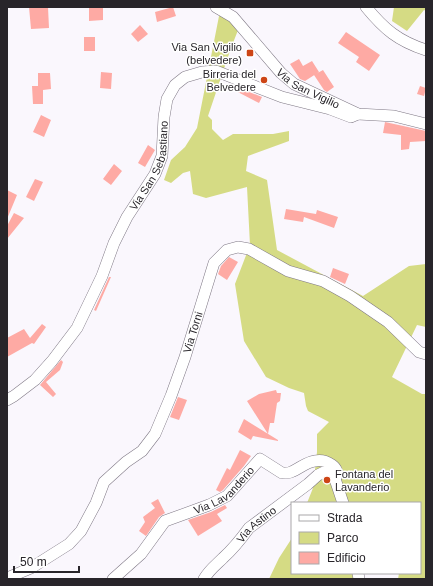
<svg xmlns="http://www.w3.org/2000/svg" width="433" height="586" viewBox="0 0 433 586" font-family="Arial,sans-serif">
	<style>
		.green { fill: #d5db84 }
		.building { fill: #feaaa4 }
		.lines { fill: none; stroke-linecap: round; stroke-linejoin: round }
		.minor-casing { stroke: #7f7885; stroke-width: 12 }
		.minor { stroke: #fff; stroke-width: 11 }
		.poi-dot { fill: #cd4516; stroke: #fff; stroke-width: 1.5 }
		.labels { text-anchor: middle; stroke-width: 3; stroke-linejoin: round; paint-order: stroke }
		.poi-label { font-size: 11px; fill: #28252a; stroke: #fff; text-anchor: end }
		.street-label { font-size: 11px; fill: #28252a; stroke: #fff }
	</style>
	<rect width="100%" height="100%" fill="#faf7fd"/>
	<!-- green -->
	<path class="green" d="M394,7H426V11L424,10L407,31L392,21Z
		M220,11L242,20L231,48L208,116L212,120V129L223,140L233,134H273L289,131V141L248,156L246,171L267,180L277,250L363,296L409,266L426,264V327L417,325L392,377L422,394H426V579H398L399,573H420V503H307L313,488L317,452V434L329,422L308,411L306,406L304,393L289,388L266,377L244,341L235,284L250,245L247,187L206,198L193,194L190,171L183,173L171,183L164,180L171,160L185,147L197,128Z
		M292,538V573H355L353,579H269L279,558Z"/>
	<!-- building -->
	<path class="building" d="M29,7H48L49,28L31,29Z
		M91,7H103V20L89,21V8Z
		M173,7L176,16L157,22L155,12Z
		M140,25L148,34L138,42L131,34Z
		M346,32L380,55L369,71L356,62L359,57L338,43Z
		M84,37H95V51H84Z
		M299,59L303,66L312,61L319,72L305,81L300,79L290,64Z
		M323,70L334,87L327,92L324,90L314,75Z
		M101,72L112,73L111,89L100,88Z
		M38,73H50L51,89L43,90V104H33L32,86H38Z
		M234,86L262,97L259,103L232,89Z
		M420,86L426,88L424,96L417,94Z
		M41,115L51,120L44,137L33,132Z
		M385,122L426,131V141L410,142L409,149L401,150V135L383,133Z
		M148,145L155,150L145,167L138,163Z
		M114,164L122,171L111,185L103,179Z
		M35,179L43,182L34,201L26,197Z
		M7,190L17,195L7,219Z
		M286,209L316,214L317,210L338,217L334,228L304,217L303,222L284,219Z
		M14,213L24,218L7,239V226Z
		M229,257L238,262L227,280L218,274L221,266Z
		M333,268L349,274L345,284L330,277Z
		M109,277H111L96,311L94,310Z
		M42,324L46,327L34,344L32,343L7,357V338L24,329L30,338Z
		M61,360L63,362L60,370L46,382L56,394L53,397L40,385Z
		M276,390L277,393H281L280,401L277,403L274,423H270L268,434L247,401L259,394Z
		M178,397L187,400L179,420L170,417Z
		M244,419L278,440V441L253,436L251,440L238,432Z
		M240,450L251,456L244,466L223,490L220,492L216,490L227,468L230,470Z
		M158,499L165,513L159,517L146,536L139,531L145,522L143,517L155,508L151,503Z
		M225,505L227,508L217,514L222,521L198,536L188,520L211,512Z"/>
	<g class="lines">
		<!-- minor casing -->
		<g class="minor-casing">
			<g id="minor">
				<path id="s1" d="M216,7L233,17L281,73L294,84L358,114L394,116L426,124"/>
				<path d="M366,7C384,29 398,41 426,50"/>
				<path id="s2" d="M7,400L14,396L35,380L52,361L77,328L102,276L114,243L127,217L155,174L162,156L164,117L167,99L175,85L185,77L202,72L216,71L282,97L330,109L351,117L358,114"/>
				<path d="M358,573L359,579"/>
				<path id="s3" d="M7,578L31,568L69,544L81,531L96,503L104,482L126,462L142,451L155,434L171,396L185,357L214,263L227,250L238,247L249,249L288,271L323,281L350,296L388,322L419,352L426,354"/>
				<path id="s4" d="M113,579L141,554L165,521L209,505L227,496L260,459L282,473C285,473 289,473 291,472C299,469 306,462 315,461C325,459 343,467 335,479"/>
				<path id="s5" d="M204,579C209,570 216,565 223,558C233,549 241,539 249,528L308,484L318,475L324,472L335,479L343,503"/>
			</g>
		</g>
		<!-- minor -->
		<use href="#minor" class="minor"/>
	</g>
	<!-- markers -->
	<g class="poi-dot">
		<rect x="246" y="49" width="8" height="8" rx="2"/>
		<circle cx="264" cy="80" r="4"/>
		<circle cx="327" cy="480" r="4"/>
	</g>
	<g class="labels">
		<!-- poi labels -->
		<g class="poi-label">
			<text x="242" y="51">Via San Vigilio<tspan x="242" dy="13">(belvedere)</tspan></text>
			<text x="256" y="78">Birreria del<tspan x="256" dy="13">Belvedere</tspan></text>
			<text x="335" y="478" text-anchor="start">Fontana del<tspan x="335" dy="13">Lavanderio</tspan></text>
		</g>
		<!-- street labels -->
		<g class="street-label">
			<text dy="4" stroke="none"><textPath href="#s1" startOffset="125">Via San Vigilio</textPath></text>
			<text dy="4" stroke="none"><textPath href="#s2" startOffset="281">Via San Sebastiano</textPath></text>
			<text dy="4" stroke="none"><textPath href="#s3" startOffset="322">Via Torni</textPath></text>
			<text dy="4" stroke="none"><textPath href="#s4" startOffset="146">Via Lavanderio</textPath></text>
			<text dy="4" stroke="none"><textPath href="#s5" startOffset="76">Via Astino</textPath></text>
		</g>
	</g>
	<!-- border -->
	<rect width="433" height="586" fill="none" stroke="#28252a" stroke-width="16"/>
	<!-- legend -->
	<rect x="291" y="502" width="130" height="72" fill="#ffffff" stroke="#a9a8aa"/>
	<rect x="299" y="515" width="20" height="6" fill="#ffffff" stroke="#a9a8aa"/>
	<text x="327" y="522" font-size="12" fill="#28252a">Strada</text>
	<rect x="299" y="532" width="20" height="12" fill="#d5db84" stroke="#a9a8aa"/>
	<text x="327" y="542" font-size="12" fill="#28252a">Parco</text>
	<rect x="299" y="552" width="20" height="12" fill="#feaaa4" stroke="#a9a8aa"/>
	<text x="327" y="562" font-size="12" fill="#28252a">Edificio</text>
	<!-- scale -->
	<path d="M14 566v6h65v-6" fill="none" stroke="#28252a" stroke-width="2"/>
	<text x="20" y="566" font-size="12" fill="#28252a" stroke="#ffffff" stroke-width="3" paint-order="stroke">50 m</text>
</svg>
